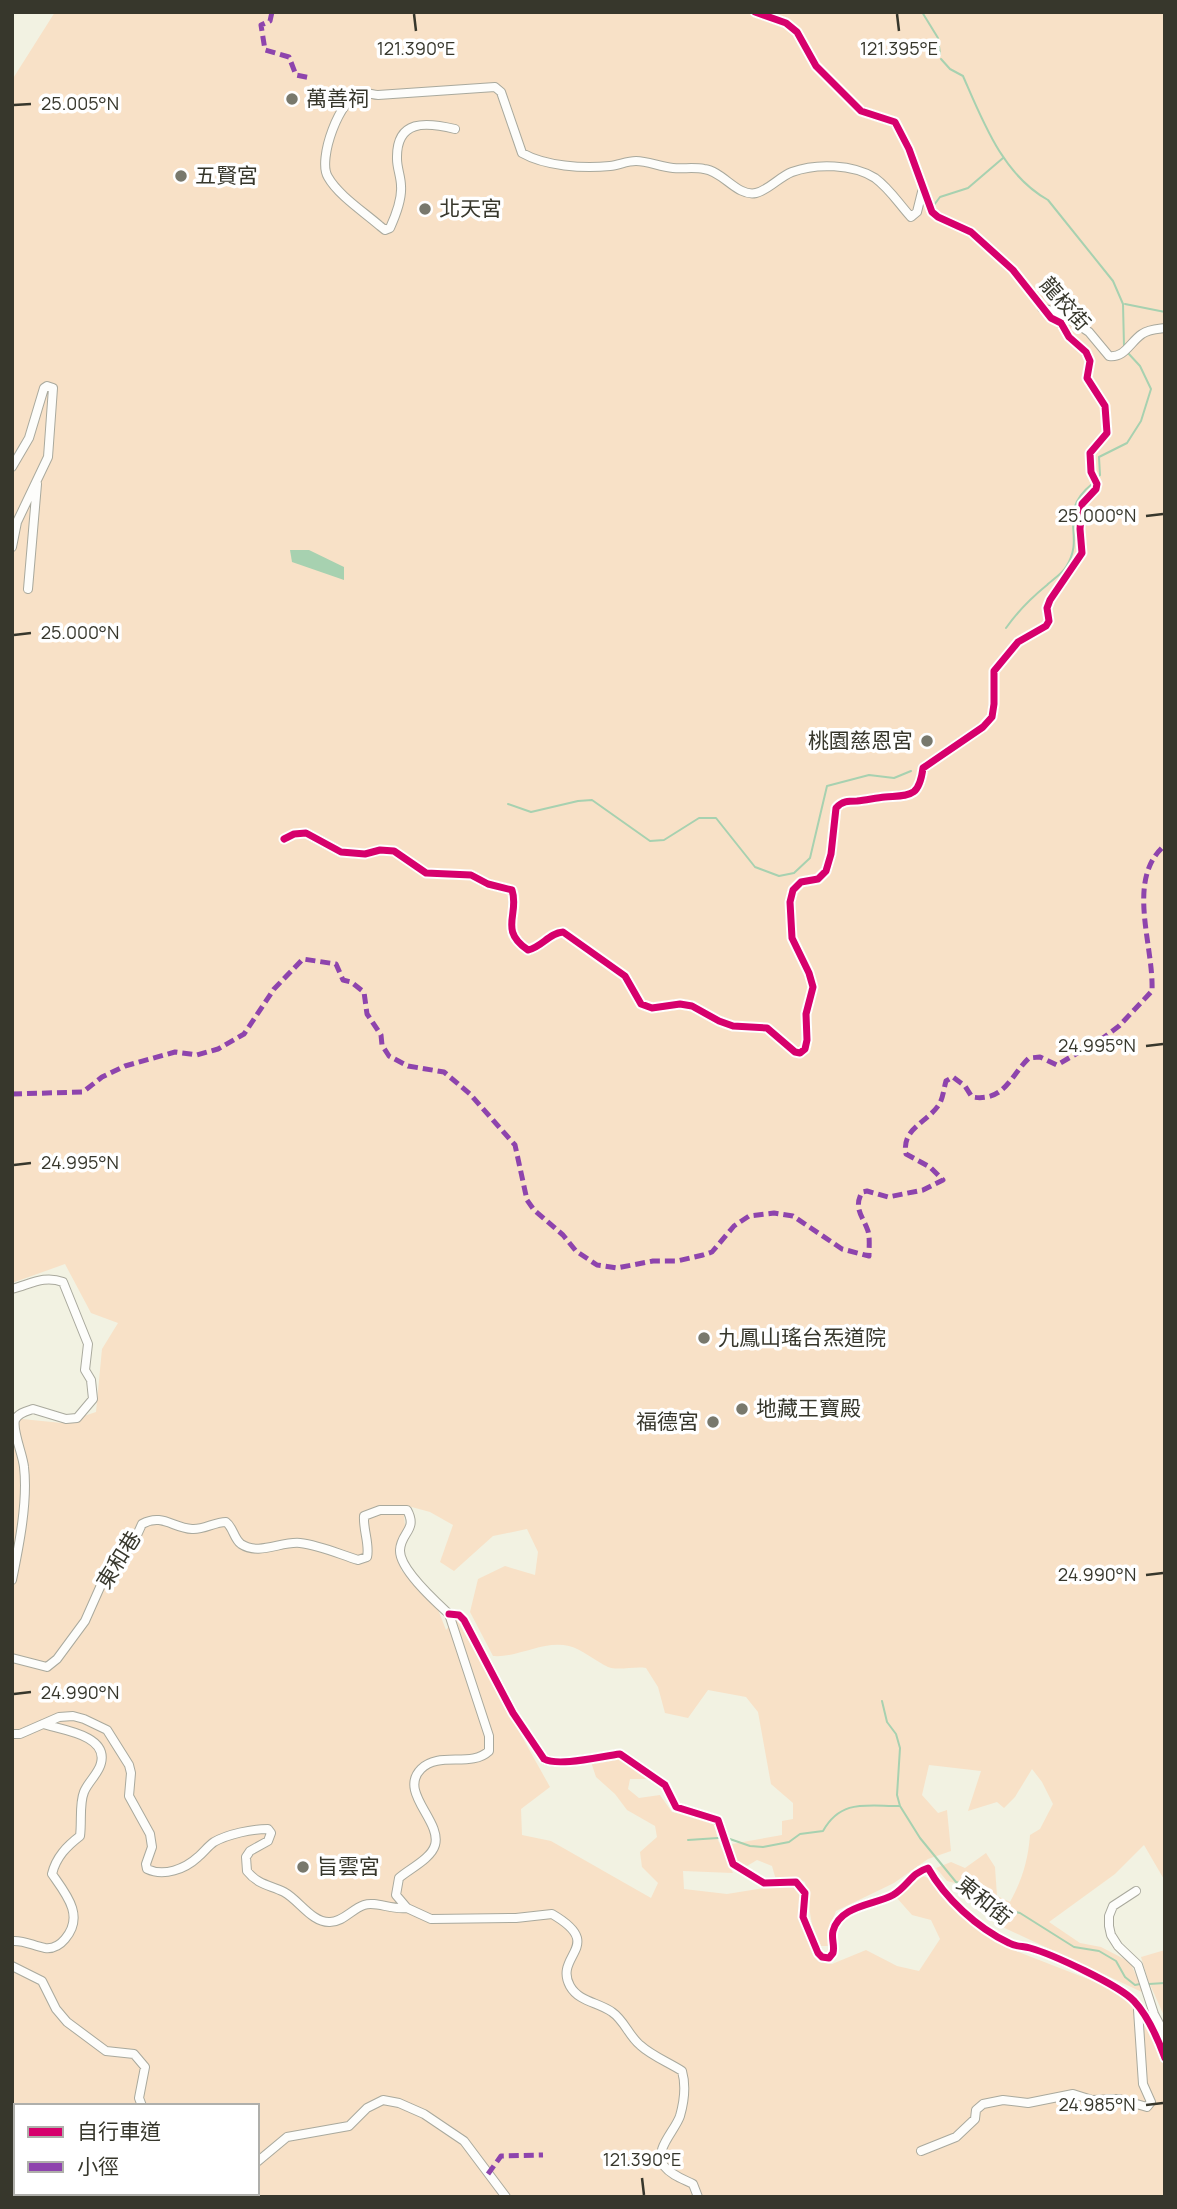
<svg xmlns="http://www.w3.org/2000/svg" width="1177" height="2209" viewBox="0 0 1177 2209" font-family="Manrope,'Noto Sans TC',sans-serif">
	<style>
		.green { fill: #f8e1c7; fill-rule: evenodd }
		.water { fill: #a7d1b0 }
		.lines { fill: none; stroke-linecap: round; stroke-linejoin: round }
		.stream { stroke: #a7d1b0; stroke-width: 2 }
		.minor-casing { stroke: #a9a99d; stroke-width: 10 }
		.minor { stroke: #fdfdfb; stroke-width: 8 }
		.quiet { stroke: #8e44ad; stroke-width: 5; stroke-dasharray: 10 5; stroke-linecap: butt }
		.cycleway-casing { stroke: #fff; stroke-width: 11 }
		.cycleway { stroke: #d6006c; stroke-width: 7 }
		.ticks { fill: none; stroke: #37372c; stroke-width: 2.5 }
		.poi-dot { fill: #78786c; stroke: #fff; stroke-width: 2.5 }
		.labels { text-anchor: middle; stroke-width: 7; stroke-linejoin: round; paint-order: stroke }
		.poi-label { font-size: 21px; fill: #37372c; stroke: #fff; text-anchor: start }
		.street-label { font-size: 21px; fill: #37372c; stroke: #fff }
		.ticks-label { font-size: 18px; text-anchor: middle; fill: #37372c; stroke: #fff; stroke-width: 7; stroke-linejoin: round; paint-order: stroke }
	</style>
	<rect width="100%" height="100%" fill="#f2f2e2"/>
	<!-- green -->
	<path class="green" d="M55,12H1165V1881L1144,1845L1115,1874L1049,1922L1080,1943L1101,1947L1130,1962L1144,1993L996,1924L997,1913L991,1906L975,1893L959,1884L947,1881L936,1868L951,1862L965,1868L986,1853L995,1867L997,1896L1010,1902C1022,1880 1028,1861 1030,1835L1040,1829L1053,1804L1042,1782L1032,1769L1015,1797L1004,1808L997,1802L968,1811L981,1771L929,1765L922,1795L938,1813L947,1810L951,1851L928,1859L894,1883L836,1911L827,1934L829,1946H821L812,1925L805,1882L794,1877L776,1880L772,1866L757,1860L747,1866L748,1872H740L730,1855L732,1844L782,1835V1821L793,1819V1803L771,1784L758,1712L746,1697L708,1690L688,1718L665,1713L658,1687L646,1668C634,1666 618,1671 608,1667C595,1661 582,1649 569,1646C543,1640 518,1658 493,1656L470,1612L478,1579L505,1566L535,1575L538,1552L527,1529L493,1536L454,1571L440,1562L453,1525L430,1512L408,1506L404,1516L406,1534L401,1570L437,1607L446,1630L456,1618L550,1787L521,1809L522,1835L551,1841L651,1898L658,1883L642,1867L640,1852L657,1837L655,1826L627,1810L615,1794L596,1777L590,1759L622,1758L646,1773L647,1779H630L628,1789L639,1798L660,1795L672,1812L713,1820L718,1840L733,1873L683,1871L684,1889L727,1894L770,1887H796C809,1910 808,1938 819,1962L832,1964L866,1950L897,1966L919,1971L940,1939L931,1920L912,1915L896,1897L920,1875L931,1879L949,1901L1006,1947L1124,1993L1143,2024L1155,2036L1165,2061V2197H12V1418L62,1423L96,1412L102,1349L118,1323L91,1313L65,1264L12,1283V80ZM16,2106H257V2193H16Z
		M1165,1950V2018L1148,1980L1141,1957Z"/>
	<!-- water -->
	<path class="water" d="M290,550H309L344,567V580L292,562Z"/>
	<g class="lines">
		<!-- stream -->
		<path class="stream" d="M922,12L938,38L940,54
			M941,59L950,69L963,76C983,122 1003,175 1048,200L1113,281L1123,304L1124,346
			M934,205L940,197L968,188L1003,158
			M1125,304L1165,312
			M1098,477L1100,475L1099,457L1127,443L1141,421L1151,389L1140,366L1128,353
			M1006,628C1018,611 1031,598 1047,585C1053,579 1062,574 1066,567C1087,535 1055,514 1092,484
			M508,804L531,812L578,801L592,800L650,841L664,840L699,818H716L755,867L779,876L794,873L810,858L827,786L869,775L894,778L911,771
			M882,1701L887,1722L896,1734L900,1748L897,1795L900,1806L920,1838L956,1882L982,1889L997,1907L1020,1913L1074,1947L1099,1951L1116,1961L1125,1977L1135,1985L1140,1984
			M727,1838L750,1846L763,1847L789,1842L800,1834L823,1831C841,1799 866,1806 899,1806
			M688,1840L718,1838
			M1149,1984L1165,1983"/>
		<!-- minor casing -->
		<g class="minor-casing">
			<path id="minor" d="M455,129C426,122 396,119 397,159C397,168 401,177 401,186C402,198 395,217 390,228L385,230L380,226C364,212 338,195 328,177C317,160 340,96 361,93C366,92 373,95 378,95L495,87L501,92L522,153C545,166 583,169 610,166C619,165 627,161 636,161C648,161 660,167 673,168C683,169 694,167 704,169C723,171 737,197 756,193C769,190 779,177 792,172C816,163 853,164 875,178C890,189 899,204 911,217L917,212L922,192
				M1042,308L1062,314L1089,332L1109,356C1125,358 1130,342 1142,334C1149,329 1157,329 1165,328
				M12,467L29,438L44,388L47,386L53,388L48,457L17,522L12,547
				M28,589L37,484
				M284,839L294,834L306,833L341,852L365,854L380,850L394,851L426,873L471,875L488,884L512,890C520,914 498,930 528,950C542,947 549,933 563,932L625,976L641,1004L652,1008L680,1004L692,1006L719,1021L733,1026L767,1028L795,1052L800,1053L805,1049L807,1040L806,1014L813,987L809,973L792,938L790,902L793,890L801,882L818,879L826,871L831,854L836,808C842,801 848,801 857,801C866,800 876,798 885,797C910,795 919,798 923,768L983,727L992,717L994,704V671L1018,642L1046,626L1049,621L1047,608L1050,600L1082,553L1080,529L1082,504L1096,489L1097,484L1091,472L1090,453L1107,433L1105,406L1087,378L1090,361L1086,352L1069,337L1061,323L1051,318L1013,270L971,232L938,217L932,212L909,149L895,122L861,111L816,66L797,32L786,23L755,12
				M12,1289C31,1284 44,1275 63,1282L88,1344L85,1370L91,1380L93,1399L77,1418L66,1419L33,1409C27,1411 18,1413 15,1420C12,1430 23,1455 24,1467C28,1501 19,1546 12,1580
				M449,1614L459,1615L464,1620L513,1713L544,1759C559,1767 602,1756 620,1754L665,1785L676,1807L718,1820L733,1864L764,1883L796,1882L805,1893L803,1917L818,1953L822,1957L829,1958L833,1953C835,1945 831,1939 833,1931C840,1905 875,1905 893,1895C908,1886 911,1873 928,1868C945,1898 977,1928 1009,1943C1016,1947 1023,1946 1030,1948C1052,1954 1119,1985 1134,2001C1148,2016 1158,2039 1165,2058
				M449,1614L489,1736V1751C471,1768 439,1751 421,1769C398,1792 442,1821 435,1845C431,1859 409,1869 399,1878L396,1895L407,1908L431,1919L516,1918L552,1914C607,1946 553,1955 570,1986C579,2002 598,2002 612,2012C624,2020 629,2036 640,2045C652,2056 668,2062 682,2071C686,2085 684,2102 680,2116C675,2131 653,2150 664,2166C671,2175 683,2179 693,2184L698,2197
				M12,1658L47,1667L57,1659L85,1621L109,1567L132,1546L142,1524C162,1513 173,1528 192,1529C204,1530 214,1522 226,1522C233,1527 234,1539 241,1544C259,1556 281,1541 300,1543C319,1545 339,1554 358,1560L367,1557C370,1545 363,1530 364,1516L380,1510H407C418,1530 401,1532 400,1550C399,1569 436,1602 449,1614
				M12,1734H20L59,1717L73,1716L84,1719L107,1730L129,1765L131,1773L129,1796L150,1834L152,1847L146,1864L147,1869C164,1877 185,1869 198,1857C204,1852 208,1846 214,1842C228,1834 252,1829 268,1829L271,1833L268,1841L250,1851L246,1857L247,1871C258,1885 270,1885 284,1892C299,1900 312,1923 330,1922C343,1922 352,1909 364,1905C376,1901 391,1910 407,1908
				M1136,1891L1113,1906L1109,1916V1926L1111,1935L1118,1946L1138,1965L1154,2014L1163,2031V2051
				M12,1941C25,1940 33,1946 45,1948C53,1949 60,1945 65,1939C85,1916 66,1894 52,1874C56,1857 67,1846 80,1836C82,1822 79,1804 84,1792C88,1782 99,1773 101,1763C108,1735 62,1730 43,1724
				M12,1966L42,1981L56,2009L67,2022L106,2051L134,2054L145,2067L139,2098L142,2106
				M921,2151L956,2137L975,2119L976,2110L983,2104L1003,2100L1028,2103L1073,2094L1092,2100L1119,2099L1147,2107L1151,2102L1143,2084L1138,2010
				M257,2162L287,2137L349,2126L367,2108L383,2100L399,2103L424,2114L464,2141L506,2197
				M172,2193L179,2197
				M92,2197L93,2193
				M131,2197L137,2193
				M221,2197L225,2193"/>
		</g>
		<!-- minor -->
		<use href="#minor" class="minor"/>
		<!-- quiet -->
		<path class="quiet" d="M272,12L270,21L261,25L265,50L289,57L296,75L311,78
			M12,1094L83,1092L102,1077L125,1066L175,1052L197,1055L218,1049L244,1034L274,989L303,959L336,964L343,980L351,982L364,992L367,1014L381,1035L382,1045L389,1056L408,1066L444,1072L470,1094L515,1145L527,1200L534,1210L563,1235L576,1251L597,1265L617,1268L653,1261H677L703,1255L712,1252L734,1226L749,1216L774,1213L793,1216L842,1249L869,1256C869,1248 870,1238 868,1231C863,1216 853,1209 862,1192L867,1191L888,1197L923,1190L943,1180L930,1167L906,1154C901,1128 928,1123 940,1103C943,1097 944,1088 946,1081L953,1077L965,1086L972,1097C1005,1102 1010,1076 1029,1058L1040,1057L1057,1065L1103,1038L1119,1026L1152,991C1154,945 1125,879 1165,845
			M488,2174L501,2156L543,2155"/>
		<!-- cycleway casing -->
		<g class="cycleway-casing">
			<path id="cycleway" d="M284,839L294,834L306,833L341,852L365,854L380,850L394,851L426,873L471,875L488,884L512,890C520,914 498,930 528,950C542,947 549,933 563,932L625,976L641,1004L652,1008L680,1004L692,1006L719,1021L733,1026L767,1028L795,1052L800,1053L805,1049L807,1040L806,1014L813,987L809,973L792,938L790,902L793,890L801,882L818,879L826,871L831,854L836,808C842,801 848,801 857,801C866,800 876,798 885,797C910,795 919,798 923,768L983,727L992,717L994,704V671L1018,642L1046,626L1049,621L1047,608L1050,600L1082,553L1080,529L1082,504L1096,489L1097,484L1091,472L1090,453L1107,433L1105,406L1087,378L1090,361L1086,352L1069,337L1061,323L1051,318L1013,270L971,232L938,217L932,212L909,149L895,122L861,111L816,66L797,32L786,23L755,12
				M449,1614L459,1615L464,1620L513,1713L544,1759C559,1767 602,1756 620,1754L665,1785L676,1807L718,1820L733,1864L764,1883L796,1882L805,1893L803,1917L818,1953L822,1957L829,1958L833,1953C835,1945 831,1939 833,1931C840,1905 875,1905 893,1895C908,1886 911,1873 928,1868C945,1898 977,1928 1009,1943C1016,1947 1023,1946 1030,1948C1052,1954 1119,1985 1134,2001C1148,2016 1158,2039 1165,2058"/>
		</g>
		<!-- cycleway -->
		<use href="#cycleway" class="cycleway"/>
	</g>
	<!-- ticks -->
	<path class="ticks" d="M414,14L416,31M897,14L899,31M14,105L31,104M1146,516L1163,514M14,635L31,633M1146,1046L1163,1044M14,1165L31,1163M1146,1575L1163,1573M14,1694L31,1692M1146,2105L1163,2103M642,2178L644,2195"/>
	<!-- markers -->
	<g class="poi-dot">
		<circle cx="292" cy="99" r="7"/>
		<circle cx="181" cy="176" r="7"/>
		<circle cx="425" cy="209" r="7"/>
		<circle cx="927" cy="741" r="7"/>
		<circle cx="704" cy="1338" r="7"/>
		<circle cx="742" cy="1409" r="7"/>
		<circle cx="713" cy="1422" r="7"/>
		<circle cx="303" cy="1867" r="7"/>
	</g>
	<g class="labels">
		<!-- poi labels -->
		<g class="poi-label">
			<text x="306" y="106">萬善祠</text>
			<text x="195" y="183">五賢宮</text>
			<text x="439" y="216">北天宮</text>
			<text x="913" y="748" text-anchor="end">桃園慈恩宮</text>
			<text x="718" y="1345">九鳳山瑤台炁道院</text>
			<text x="756" y="1416">地藏王寶殿</text>
			<text x="699" y="1429" text-anchor="end">福德宮</text>
			<text x="317" y="1874">旨雲宮</text>
		</g>
		<!-- street labels -->
		<g class="street-label">
			<text transform="translate(1065 304) rotate(48)" y="7">龍校街</text>
			<text transform="translate(119 1560) rotate(-58)" y="7">東和巷</text>
			<text transform="translate(984 1901) rotate(39)" y="7">東和街</text>
		</g>
	</g>
	<g class="ticks-label">
		<text x="416" y="55">121.390°E</text>
		<text x="899" y="55">121.395°E</text>
		<text x="80" y="110">25.005°N</text>
		<text x="1097" y="522">25.000°N</text>
		<text x="80" y="639">25.000°N</text>
		<text x="1097" y="1052">24.995°N</text>
		<text x="80" y="1169">24.995°N</text>
		<text x="1097" y="1581">24.990°N</text>
		<text x="80" y="1699">24.990°N</text>
		<text x="1097" y="2111">24.985°N</text>
		<text x="642" y="2166">121.390°E</text>
	</g>
	<!-- border -->
	<rect width="1177" height="2209" fill="none" stroke="#37372c" stroke-width="28"/>
	<!-- legend -->
	<rect x="14" y="2104" width="245" height="91" fill="#ffffff" stroke="#afafab" stroke-width="2"/>
	<rect x="28" y="2127" width="35" height="10" fill="#d6006c" stroke="#afafab" stroke-width="2"/>
	<text x="77" y="2139" font-size="21" fill="#37372c">自行車道</text>
	<rect x="28" y="2162" width="35" height="10" fill="#8e44ad" stroke="#afafab" stroke-width="2"/>
	<text x="77" y="2174" font-size="21" fill="#37372c">小徑</text>
</svg>
